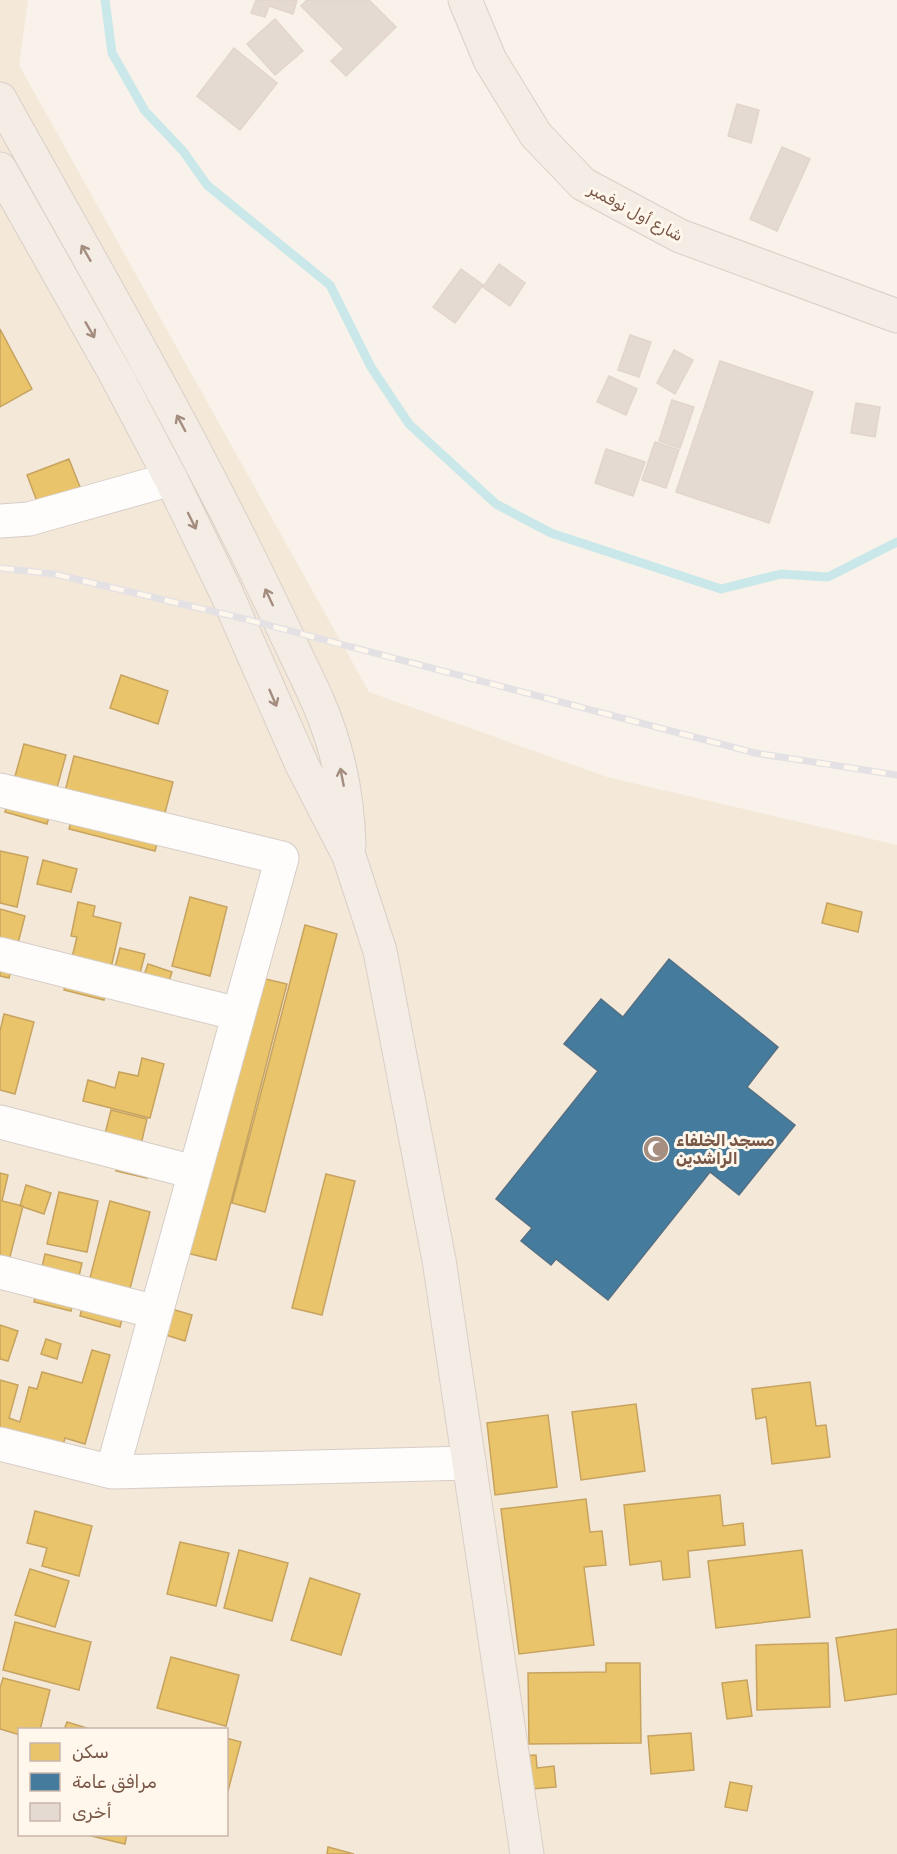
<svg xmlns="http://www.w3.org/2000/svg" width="897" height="1854" viewBox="0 0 897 1854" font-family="Rubik,'Noto Sans Arabic',sans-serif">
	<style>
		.residential { fill: #f4e8d9; fill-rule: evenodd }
		.homes { fill: #e9c46a; stroke: #c7a360; stroke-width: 1.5 }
		.public { fill: #457b9d; stroke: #557083; stroke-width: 1.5 }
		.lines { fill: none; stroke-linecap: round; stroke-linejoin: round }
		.stream { stroke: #cae8e9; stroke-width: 9 }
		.building { fill: #e5dad1; stroke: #e1d5cc; stroke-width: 1.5 }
		.street-casing { stroke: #d6cdc6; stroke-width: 35 }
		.primary-casing { stroke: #dacfc8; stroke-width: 35 }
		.street { stroke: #fefdfc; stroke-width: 33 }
		.primary { stroke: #f3ede5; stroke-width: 33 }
		.rail-casing { stroke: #e4e1e5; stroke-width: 7 }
		.rail { stroke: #fff7ec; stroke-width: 4.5; stroke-dasharray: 14; stroke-linecap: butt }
		.oneway { stroke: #a48c7e }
		.labels { text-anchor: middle; stroke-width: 6; stroke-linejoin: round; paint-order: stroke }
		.street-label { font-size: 16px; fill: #795747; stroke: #fff7ec }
		.poi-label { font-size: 16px; font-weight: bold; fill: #795747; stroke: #fff7ec; text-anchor: start }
	</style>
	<rect width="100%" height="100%" fill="#f8f2ea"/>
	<!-- residential -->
	<path class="residential" d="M0,0H28L19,65L369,692L607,777L897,845V1854H0ZM20,1730H226V1834H20Z"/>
	<!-- homes -->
	<path class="homes" d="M0,329L32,389L0,407Z
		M69,459L80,487L38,504L27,475Z
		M121,675L168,691L158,724L110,708Z
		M24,744L66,755L47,824L5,812Z
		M74,756L173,782L155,851L69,829L75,807L62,803Z
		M0,851L28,857L17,907L0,903Z
		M43,860L77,869L71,892L37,884Z
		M190,897L227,907L210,976L172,966Z
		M78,902L95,906L93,916L121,923L104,1000L64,990L77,937L71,936Z
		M827,903L862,912L858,932L822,923Z
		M0,909L25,916L9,978L0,976Z
		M305,925L337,934L265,1212L232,1203Z
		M120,948L145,954L133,1000L108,994Z
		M148,964L172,972L162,1003L137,995Z
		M253,976L287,984L216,1260L182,1252Z
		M4,1014L34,1022L15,1094L0,1090V1031Z
		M142,1058L164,1064L150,1118L83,1101L88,1080L115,1088L119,1072L138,1076Z
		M111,1110L147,1119L139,1153L153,1156L147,1178L116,1171L122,1146L103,1142Z
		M0,1173L8,1175L2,1201L23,1206L4,1280L0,1279Z
		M326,1174L355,1181L322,1315L292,1308Z
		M26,1185L51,1193L44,1214L20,1206Z
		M59,1192L98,1201L87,1252L47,1244Z
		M110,1201L150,1212L120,1327L80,1316Z
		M45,1254L82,1263L71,1311L34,1302Z
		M158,1305L192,1315L185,1341L150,1330Z
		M0,1325L18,1331L8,1361L0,1359Z
		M46,1339L61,1344L57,1359L41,1354Z
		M92,1350L110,1355L85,1444L65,1438L57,1468L0,1460V1380L18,1385L9,1418L20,1422L29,1387L37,1389L42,1372L82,1383Z
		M810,1382L816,1426L826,1425L830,1457L772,1464L766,1417L756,1419L752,1389Z
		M636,1404L645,1471L581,1480L572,1412Z
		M548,1415L557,1487L495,1495L487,1423Z
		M720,1495L723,1526L743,1523L745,1545L688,1551L690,1577L663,1580L661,1561L630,1565L624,1505Z
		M586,1499L590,1532L602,1531L606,1565L584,1567L594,1645L519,1654L501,1509Z
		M35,1511L92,1526L79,1576L42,1566L47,1548L27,1543Z
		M180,1542L229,1553L216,1606L167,1594Z
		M239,1550L288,1563L272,1621L224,1608Z
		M802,1550L810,1617L716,1628L708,1561Z
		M30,1569L69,1581L55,1627L15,1615Z
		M310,1578L360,1594L341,1655L291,1640Z
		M15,1622L91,1642L79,1690L3,1670Z
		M897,1629V1694L845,1701L836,1638Z
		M828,1643L830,1707L757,1710L756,1645Z
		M171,1657L239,1675L226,1726L157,1708Z
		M606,1663H640L641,1743L529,1744L528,1673L606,1672Z
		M3,1678L50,1690L40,1730H20V1735L0,1729V1688Z
		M747,1680L752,1716L727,1719L722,1683Z
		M67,1722L93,1730H64Z
		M691,1733L694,1770L651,1774L648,1736Z
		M226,1738L241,1742L228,1791L226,1790Z
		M536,1755L537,1768L554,1766L556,1787L518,1790L515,1756Z
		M730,1782L752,1786L747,1811L725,1807Z
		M83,1834H127L125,1844Z
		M328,1847L354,1854H327Z"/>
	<!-- public -->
	<path class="public" d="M669,959L778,1047L747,1087L795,1125L739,1195L710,1172L608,1300L556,1259L551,1265L521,1241L532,1228L496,1199L598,1071L564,1044L601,999L623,1017Z"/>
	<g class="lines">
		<!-- stream -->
		<path class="stream" d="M105,0L112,53L145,111L183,151L207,185L330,285L371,367L409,424L496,504L551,533L721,589L781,574L828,577L897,542"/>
	</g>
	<!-- building -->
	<path class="building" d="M256,0H297L293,14L269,6L265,17L251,13Z
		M307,0H369L396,27L346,76L331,61L344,49L301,6Z
		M275,19L303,51L275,75L247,44Z
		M234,48L277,83L240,130L197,96Z
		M737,104L759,110L751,143L728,136Z
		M782,147L810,159L777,231L750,219Z
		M499,264L525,283L510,306L483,287Z
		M461,269L483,285L455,323L433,307Z
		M630,335L651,342L639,377L618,370Z
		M674,350L693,360L675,394L657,383Z
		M720,361L813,392L769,523L676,492Z
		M609,376L637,389L626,415L597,402Z
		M672,400L694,407L680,448L659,441Z
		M856,403L880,407L875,437L851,433Z
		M655,442L679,450L666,488L642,480Z
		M606,449L645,462L633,496L595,483Z"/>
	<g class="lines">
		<!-- street casing -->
		<g class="street-casing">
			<path id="street" d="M0,521L29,519L171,479
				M0,790L282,858L112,1472L0,1444
				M0,954L238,1014
				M0,1122L194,1172
				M0,1272L156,1312
				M112,1472L469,1463"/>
		</g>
		<!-- primary casing -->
		<g class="primary-casing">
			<path id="primary" d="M465,0L490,60L536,135L583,184L680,236L897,316
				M0,99C82,246 166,391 241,541C260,579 278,617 296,655C310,684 324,712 333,743C343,776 348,810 349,845
				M0,169L116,375L171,479L225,590L302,765L349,856L380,951L439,1260L527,1854"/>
		</g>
		<!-- street -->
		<use href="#street" class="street"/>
		<!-- primary -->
		<use href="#primary" class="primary"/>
		<!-- rail casing -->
		<g class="rail-casing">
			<path id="rail" d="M0,568L54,574L237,617L755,753L897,775"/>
		</g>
		<!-- rail -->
		<use href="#rail" class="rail"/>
	</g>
	<!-- one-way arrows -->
	<defs><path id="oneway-shaft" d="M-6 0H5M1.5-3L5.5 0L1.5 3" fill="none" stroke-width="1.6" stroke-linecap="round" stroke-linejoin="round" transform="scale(1.5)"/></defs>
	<g class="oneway">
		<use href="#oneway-shaft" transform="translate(86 253) rotate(-120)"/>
		<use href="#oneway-shaft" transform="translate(90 330) rotate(60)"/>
		<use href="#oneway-shaft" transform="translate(181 423) rotate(-118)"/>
		<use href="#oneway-shaft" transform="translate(192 521) rotate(64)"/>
		<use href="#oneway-shaft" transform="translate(269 597) rotate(-115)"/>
		<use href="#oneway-shaft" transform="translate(273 698) rotate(67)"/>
		<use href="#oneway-shaft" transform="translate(342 777) rotate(-101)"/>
	</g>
	<!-- icons -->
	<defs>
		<g id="mosque-disc" transform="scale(1.35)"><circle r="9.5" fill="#a58d80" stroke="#fff7ec"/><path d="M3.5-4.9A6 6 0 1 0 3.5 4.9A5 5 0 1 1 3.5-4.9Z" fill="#fff"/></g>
	</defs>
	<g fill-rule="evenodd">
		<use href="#mosque-disc" x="656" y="1149"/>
	</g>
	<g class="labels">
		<!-- street labels -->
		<g class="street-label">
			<text transform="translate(636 212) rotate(28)" y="6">شارع أول نوفمبر</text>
		</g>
		<!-- poi labels -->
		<g class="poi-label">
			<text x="676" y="1146">مسجد الخلفاء<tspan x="676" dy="18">الراشدين</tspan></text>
		</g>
	</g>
	<!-- legend -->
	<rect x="18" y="1728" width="210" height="108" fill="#fff7ec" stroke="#c9b7aa" stroke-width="1.5"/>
	<rect x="30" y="1743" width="30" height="18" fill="#e9c46a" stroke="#c9b7aa" stroke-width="1.5"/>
	<text x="72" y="1758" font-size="18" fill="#795747">سكن</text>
	<rect x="30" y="1773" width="30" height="18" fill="#457b9d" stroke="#c9b7aa" stroke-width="1.5"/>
	<text x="72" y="1788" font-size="18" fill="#795747">مرافق عامة</text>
	<rect x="30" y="1803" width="30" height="18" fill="#e5dad1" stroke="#c9b7aa" stroke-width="1.5"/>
	<text x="72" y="1818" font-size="18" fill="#795747">أخرى</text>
</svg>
